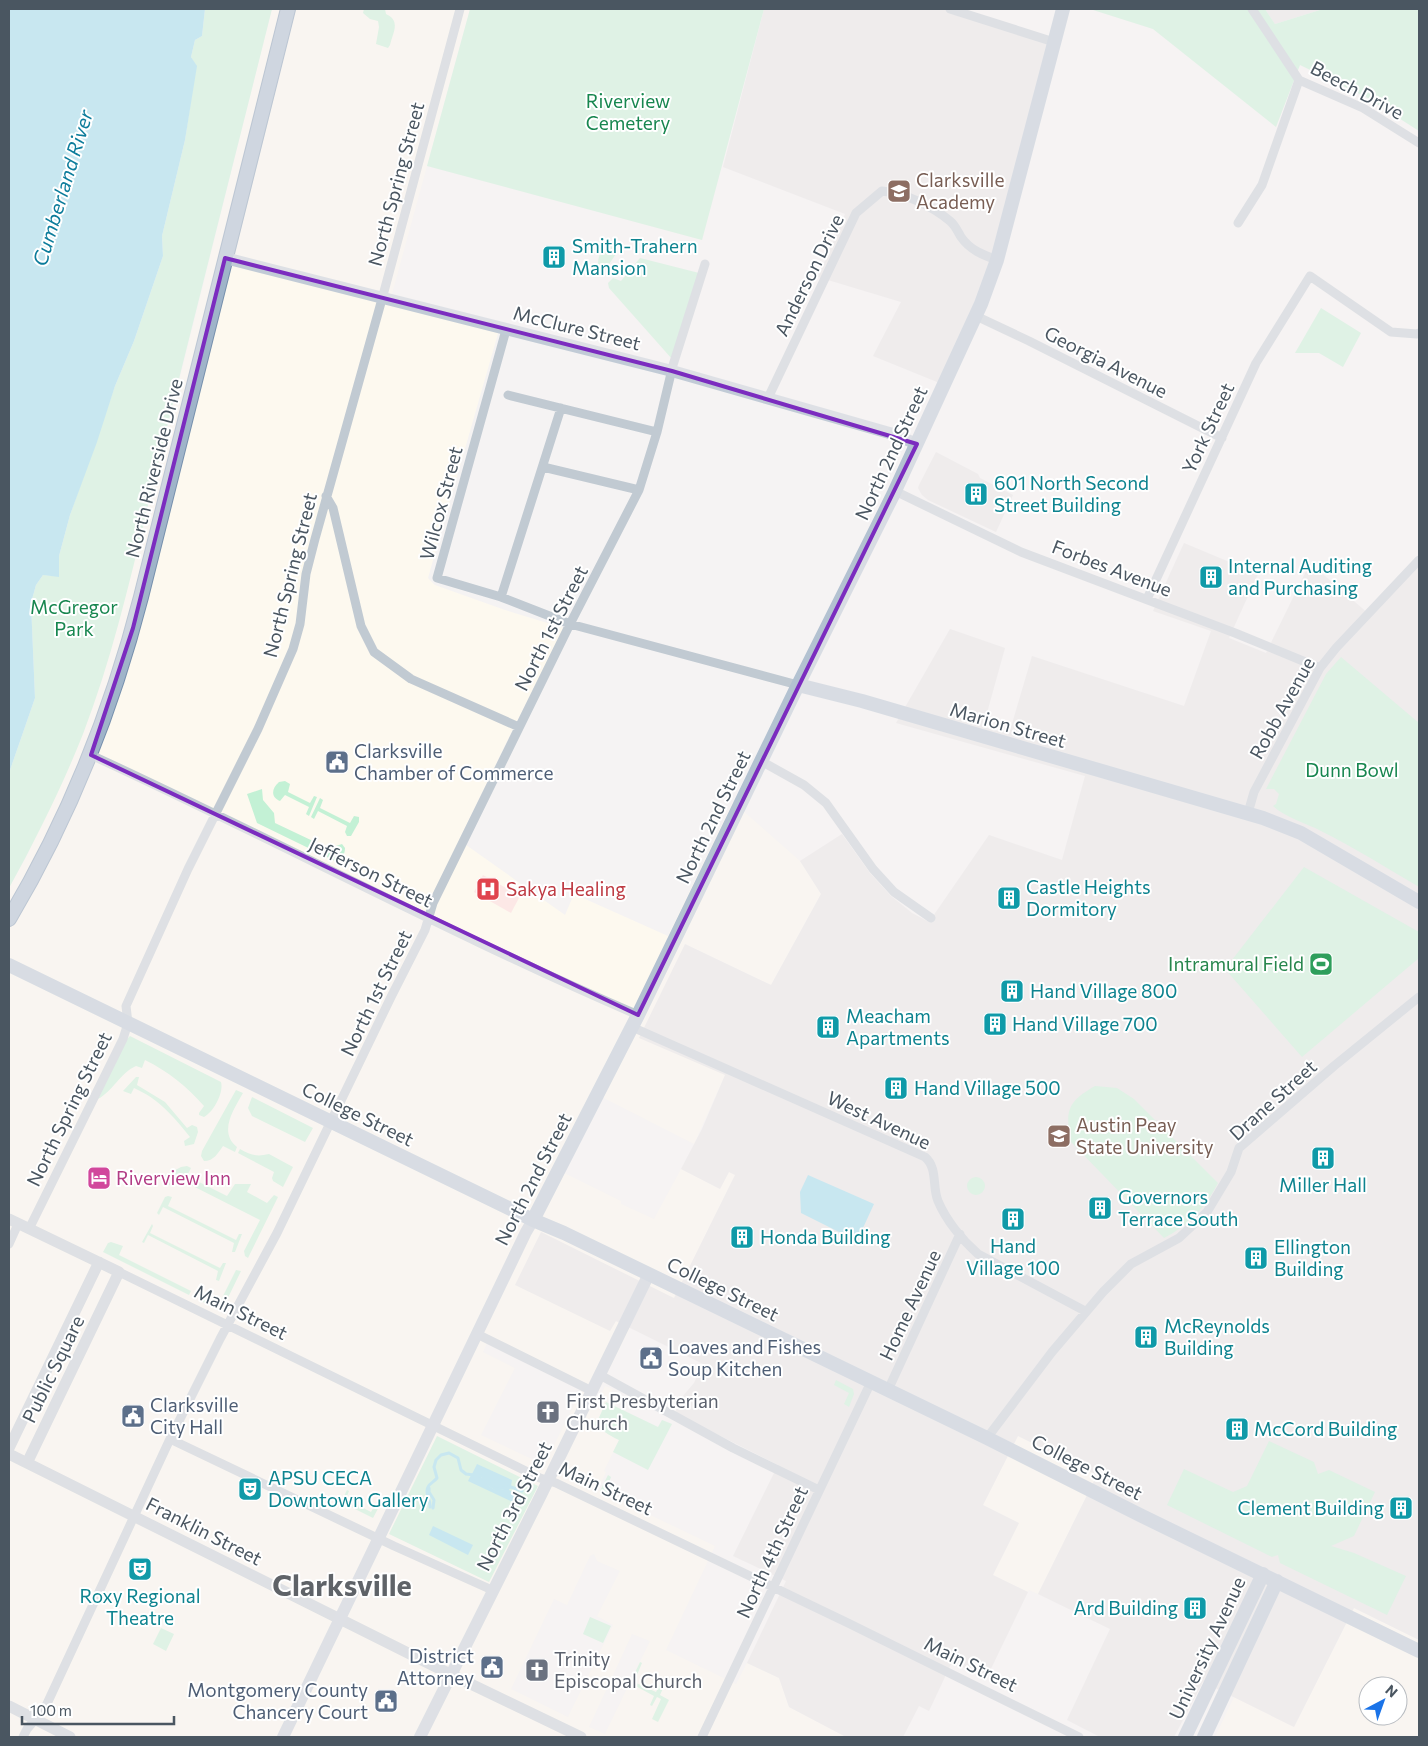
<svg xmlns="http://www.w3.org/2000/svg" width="1428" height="1746" viewBox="0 0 1428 1746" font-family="Commissioner,sans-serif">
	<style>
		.commercial { fill: #fdf9ef; fill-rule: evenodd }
		.education { fill: #e6e4e5 }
		.medical { fill: #fce8e6 }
		.green { fill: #c3f1d5 }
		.water { fill: #90daee }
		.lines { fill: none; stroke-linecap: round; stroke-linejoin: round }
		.stream { stroke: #90daee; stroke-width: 3 }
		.trunk-casing { stroke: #7690ad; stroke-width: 16 }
		.minor { stroke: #c1cad2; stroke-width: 9 }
		.tertiary { stroke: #c1cad2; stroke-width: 11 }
		.secondary { stroke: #c1cbd6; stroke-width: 12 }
		.primary { stroke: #b3c2d1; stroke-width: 14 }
		.trunk { stroke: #9fb4c9; stroke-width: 14 }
		.marked { fill: none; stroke: #7b2cbf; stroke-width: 4; stroke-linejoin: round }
		.labels { text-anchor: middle; stroke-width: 4; stroke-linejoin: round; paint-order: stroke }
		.street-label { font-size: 19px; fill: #4a5661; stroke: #fff }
		.park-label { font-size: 19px; fill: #17864f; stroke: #fff }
		.education-label { font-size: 19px; fill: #785e54; stroke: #fff; text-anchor: start }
		.culture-label { font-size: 19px; fill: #0d838f; stroke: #fff; text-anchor: start }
		.service-label { font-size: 19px; fill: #4e5e75; stroke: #fff; text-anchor: start }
		.health-label { font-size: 19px; fill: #be3a42; stroke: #fff; text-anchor: start }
		.leisure-label { font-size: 19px; fill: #27864d; stroke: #fff; text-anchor: end }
		.hotel-label { font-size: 19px; fill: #b23c85; stroke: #fff; text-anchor: start }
		.worship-label { font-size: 19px; fill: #5b616d; stroke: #fff; text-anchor: start }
		.water-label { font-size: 20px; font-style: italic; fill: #0c7c9b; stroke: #fff }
		.town-label { font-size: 29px; font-weight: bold; fill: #5f6368; stroke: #fff }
	</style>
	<rect width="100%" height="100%" fill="#f5f3f3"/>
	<!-- commercial -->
	<path class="commercial" d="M272,9H470L392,294L501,323L428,578L435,585L505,610L564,628L511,733L459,840L565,915L574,894L668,936L733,802L800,861L821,894L771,985L685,944L725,1075L694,1144L594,1093L556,1169L621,1201V1204L654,1219L681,1169L720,1189L729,1172L735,1175L674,1299L541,1232L610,1331L615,1321L630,1328L599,1390L490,1337L483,1352L515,1368L481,1435L544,1465L581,1391L598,1400L605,1386L613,1389L597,1422L598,1428L619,1440L604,1471L606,1472L598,1490L715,1546L666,1650L736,1684L747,1663L779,1678L789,1707L846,1737H9V888L28,854L98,691L127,590ZM594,1554L597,1561L620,1571L597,1616L613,1625L568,1717L511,1689L554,1599L567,1605L590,1556ZM632,1634L650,1641L605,1734L589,1727Z
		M1018,1436L1097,1475L1038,1594L1029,1590L1028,1592L993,1575L1018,1523L983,1505Z
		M1354,1608L1419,1640V1737H1215L1234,1697L1294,1727ZM1368,1686H1398V1716H1368Z"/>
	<!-- education -->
	<path class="education" d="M764,9H950L1054,42L997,260L942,384L873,356L901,302L818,277L845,214L723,167Z
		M1265,9H1323L1275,24Z
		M936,452L978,474L980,478L1013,495L996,532L928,500L922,495L918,488L919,485Z
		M1184,543L1258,574L1229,638L1266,653L1310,563L1370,615L1419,564V1640L1354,1608L1294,1727L1203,1682L1174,1737H1100L1067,1720L1110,1629L1038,1594L1097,1475L1018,1436L983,1505L1019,1523L993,1575L1028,1592L986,1679L952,1662L929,1711L919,1706L903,1737H846L789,1707L779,1678L747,1663L786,1581L733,1556L778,1465L675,1413L683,1396L694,1383L703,1364L616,1321L610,1331L515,1285L541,1232L674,1298L735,1175L729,1172L720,1189L681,1169L702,1129L725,1075L639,1038L685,944L771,985L821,894L800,861L842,834L870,873L891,896L912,913L929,922L989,835L1062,860L1085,776L896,723L950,629L1005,648L983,727L1009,734L1032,656L1184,706L1211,631L1153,611Z"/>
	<!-- medical -->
	<path class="medical" d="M483,875L520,896L511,913L474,892Z"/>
	<!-- green -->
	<path class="green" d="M205,9H272C237,149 201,290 166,431C141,530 120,638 83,734C62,787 36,839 9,888V773L35,698L31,603L36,585L43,575L59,576V556L70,515L115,386L134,341L163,256L162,236L185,140L196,66L191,57L195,40L202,36Z
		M364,9H385L386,14C401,21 393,32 390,45L388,48L376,44L379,27L378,21L370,19L363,13Z
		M470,9H764L702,240L427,166Z
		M1090,9H1265L1275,24L1323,9H1419V131L1366,97L1300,65L1276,127L1153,29Z
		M609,242L616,244L618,251L603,273H600C595,263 600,248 609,242Z
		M640,258L699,273L672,359L609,288L608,283L613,278L621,281Z
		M1321,308L1361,333L1343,367L1319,353H1295Z
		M1341,657L1419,723V887C1387,868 1355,848 1321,831C1306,823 1286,818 1273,806L1276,804L1279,794L1274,789H1266L1326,674Z
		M285,781L290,784L288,792L310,803L314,796L317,797L309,816L306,814L309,807L285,795L280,801C270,797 272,788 279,782Z
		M262,789L263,800L274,813L275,823L334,851L336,846L342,844L345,848C345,854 342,860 335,861L257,823L247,794Z
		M320,798L323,800L320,808L350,823L354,816L359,817V822L351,836H347L345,832L347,826L318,811L314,819L311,817Z
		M1304,867L1419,932V958L1302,1057L1225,969Z
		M130,1036L221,1082C224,1092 214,1112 204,1117L199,1115V1113L204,1106C186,1086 169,1072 145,1060L142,1068L136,1066C120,1073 113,1091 98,1099L125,1041Z
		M136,1077H139L137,1085L165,1102L187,1128L192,1125L197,1127L198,1132L194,1144L185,1146L184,1141L190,1137C173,1116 159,1099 134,1088L131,1094L123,1091Z
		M1095,1086L1117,1088L1134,1099L1218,1183C1205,1208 1189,1225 1164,1238L1071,1142C1065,1111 1067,1102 1095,1086Z
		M236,1090L243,1093C234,1109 218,1132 237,1147L235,1152L223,1146C218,1153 214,1161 204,1161L201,1156L202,1151Z
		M252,1097L313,1128L305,1142L252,1116L248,1108Z
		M240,1149C251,1155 256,1157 269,1154L293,1167L283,1187L273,1181L272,1178L274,1172L238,1153Z
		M187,1166L191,1168L187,1176L227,1196L235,1184H251L247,1192L267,1203L274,1195L278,1197L248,1258L245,1256L244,1251L260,1220L177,1178L172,1187L163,1180L164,1176L181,1167Z
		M967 1186a9 9 0 1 1 18 0a9 9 0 1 1-18 0Z
		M168,1196L172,1197L168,1206L236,1240L239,1234H242L235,1252H232L234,1243L163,1207L159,1215L157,1213L165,1197Z
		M152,1224L153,1226L150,1233L220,1268L223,1263H226L219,1281L216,1280L218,1271L148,1235L144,1243L142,1242Z
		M111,1242L123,1246L119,1255L191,1291L189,1295L103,1252L108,1243Z
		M236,1270L241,1271L222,1310L220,1311L201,1301L203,1296L219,1304Z
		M836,1380L853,1389L854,1394L849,1407L844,1404L849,1393L834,1385Z
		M606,1402L658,1427L662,1420L672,1424L648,1470L613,1452L619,1440C608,1435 603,1430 593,1425L595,1421L597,1422Z
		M437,1436L538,1486L489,1582L389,1534Z
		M1269,1441L1314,1462L1318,1474L1329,1470L1375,1492L1354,1536L1331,1546L1354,1553L1406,1576L1387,1615L1280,1563L1278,1555L1272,1557L1167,1505L1184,1469L1233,1492L1247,1486Z
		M608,1475L611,1477L609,1482L616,1485L612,1496L600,1491Z
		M347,1490L349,1491L346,1499L371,1512L377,1501L381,1503L373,1518L341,1502Z
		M590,1617L611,1626L603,1643L583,1634Z
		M161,1628L174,1634L166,1651L153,1644Z
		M640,1662L642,1663L634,1682L656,1692L662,1680L677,1687L676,1689L665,1684L660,1695L669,1700L658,1722L652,1719L661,1699L657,1697L652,1706L650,1705L654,1696L630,1683Z"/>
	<!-- water -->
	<path class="water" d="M9,9H205L202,36L195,40L191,57L197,66L185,140L162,236L163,256L134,341L115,386L97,442L70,515L59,556V577L43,575L36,585L31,603L35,698L9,773Z
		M808,1175L874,1204L857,1241L801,1213L800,1192Z
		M477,1464L512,1480L511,1486C507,1487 503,1489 499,1489C486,1488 488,1473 472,1474Z
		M471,1475C488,1474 485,1489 498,1490C502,1490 506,1488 510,1488L509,1490L523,1498L519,1505L468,1481Z
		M433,1526L473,1545L468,1555L429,1535Z"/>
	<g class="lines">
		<!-- stream -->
		<path class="stream" d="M429,1488V1492L434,1500L433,1508
			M430,1507C431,1500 424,1493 428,1487C430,1483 434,1482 437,1478L434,1467L436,1460L441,1455L449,1453L458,1458L461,1470L466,1474L482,1476L491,1486L496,1489L511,1487L522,1491"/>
		<!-- trunk casing -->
		<g class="trunk-casing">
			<path id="trunk" d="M9,919C69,818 112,710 141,597L288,9"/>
		</g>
		<!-- minor -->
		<path class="minor" d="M950,9L1054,42
			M1252,9L1299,80L1363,108L1419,143
			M1238,223L1262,185L1299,80
			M976,316L1029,341L1222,438
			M506,330L437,578L501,597L570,624L798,685
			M508,395L657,432
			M768,398L856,213L882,191C905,193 932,206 950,221C955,225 958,232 961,237C970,250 983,255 997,260
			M543,467L639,490
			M895,491L1021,552L1235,633L1320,668
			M326,496L333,508L361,626L374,652L411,679L519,727
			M501,597L561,408
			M1147,599L1256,363L1310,276L1391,332L1417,334L1419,333
			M91,755C274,839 452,935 638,1015
			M761,761L804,785L826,803L873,869L894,892L931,918
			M1248,813L1254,792L1320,668L1336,648L1419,560
			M632,1027L925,1157C938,1168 932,1187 938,1201C946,1220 962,1240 978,1254L1085,1311
			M29,1229L123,1039L128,1023L126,1006L188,869L258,729L293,649L300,624L306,574L315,539L382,299L460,9
			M9,1244L18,1224
			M119,1272L540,1478L556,1483L848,1623L1079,1737
			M477,1334L592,1391
			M600,1375L733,1448L819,1490
			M888,1390L960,1234
			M987,1438L1052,1352L1103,1292L1131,1264L1179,1238L1207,1212L1231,1172L1239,1148L1334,1066L1419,997
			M170,1439L394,1546L492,1590
			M23,1737L27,1729L45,1708L170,1439L220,1339L277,1233L391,997L425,930L433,903L570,624L639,490L657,432L673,365L705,264
			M702,1737L871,1382"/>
		<!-- tertiary -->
		<path class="tertiary" d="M9,1219L119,1272L27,1463
			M9,1448L99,1262
			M9,1454L450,1674L581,1737
			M9,1706L70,1737"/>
		<!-- secondary -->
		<path class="secondary" d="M225,258L672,371L893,434L917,444
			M283,1737L526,1232L533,1220
			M420,1737L541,1495L649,1274"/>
		<!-- primary -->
		<path class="primary" d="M798,685L862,701L1263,818L1301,833L1419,902
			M9,965L533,1220L564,1233L987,1438L1142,1516L1419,1651
			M533,1220L638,1015L798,685L893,495L981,304L997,260L1063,9
			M1185,1737L1263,1574
			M1204,1737L1277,1581"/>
		<!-- trunk -->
		<use href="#trunk" class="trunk"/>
	</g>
	<!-- marked area -->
	<path d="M0 0H1428V1746H0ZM225,258L672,371L917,444L638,1015L91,755L133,628Z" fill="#f5f3f3" fill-opacity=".55" fill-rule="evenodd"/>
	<path class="marked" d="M225,258L672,371L917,444L638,1015L91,755L133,628Z"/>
	<!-- icons -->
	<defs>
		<g id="school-square" transform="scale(1.25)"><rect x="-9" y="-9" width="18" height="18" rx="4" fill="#8d6e63" stroke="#fff"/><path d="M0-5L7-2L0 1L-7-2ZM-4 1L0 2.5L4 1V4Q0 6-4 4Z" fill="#fff"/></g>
		<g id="building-square" transform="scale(1.25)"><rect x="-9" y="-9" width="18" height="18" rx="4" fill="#0f9aa8" stroke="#fff"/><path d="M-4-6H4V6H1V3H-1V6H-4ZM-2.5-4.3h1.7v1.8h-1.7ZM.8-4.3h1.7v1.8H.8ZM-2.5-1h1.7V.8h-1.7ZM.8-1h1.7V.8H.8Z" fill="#fff"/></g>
		<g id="civic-square" transform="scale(1.25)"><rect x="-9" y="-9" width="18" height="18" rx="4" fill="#5c6f8a" stroke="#fff"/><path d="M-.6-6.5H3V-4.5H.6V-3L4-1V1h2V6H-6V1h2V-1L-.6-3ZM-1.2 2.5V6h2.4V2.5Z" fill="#fff"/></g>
		<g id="hospital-square" transform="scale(1.25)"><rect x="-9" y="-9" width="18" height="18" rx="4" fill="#e0444e" stroke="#fff"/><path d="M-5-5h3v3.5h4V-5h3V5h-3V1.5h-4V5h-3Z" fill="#fff"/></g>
		<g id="stadium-square" transform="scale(1.25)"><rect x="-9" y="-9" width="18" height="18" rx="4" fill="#2e9e5b" stroke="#fff"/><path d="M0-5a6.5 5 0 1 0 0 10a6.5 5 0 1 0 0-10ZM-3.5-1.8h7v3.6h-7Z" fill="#fff"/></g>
		<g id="university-square" transform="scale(1.25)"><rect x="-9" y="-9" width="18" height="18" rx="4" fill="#8d6e63" stroke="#fff"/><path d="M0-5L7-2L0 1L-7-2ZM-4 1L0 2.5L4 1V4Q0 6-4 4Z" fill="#fff"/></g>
		<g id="hotel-square" transform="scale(1.25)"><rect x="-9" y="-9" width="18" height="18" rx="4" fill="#d1479c" stroke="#fff"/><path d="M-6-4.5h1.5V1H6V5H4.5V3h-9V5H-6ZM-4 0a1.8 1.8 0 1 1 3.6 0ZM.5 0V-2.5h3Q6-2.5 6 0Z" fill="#fff"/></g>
		<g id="church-square" transform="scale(1.25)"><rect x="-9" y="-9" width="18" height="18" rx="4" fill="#6b7280" stroke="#fff"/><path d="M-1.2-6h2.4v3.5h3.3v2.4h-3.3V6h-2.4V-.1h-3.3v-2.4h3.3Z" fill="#fff"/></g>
		<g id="theatre-square" transform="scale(1.25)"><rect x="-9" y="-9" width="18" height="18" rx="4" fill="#0f9aa8" stroke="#fff"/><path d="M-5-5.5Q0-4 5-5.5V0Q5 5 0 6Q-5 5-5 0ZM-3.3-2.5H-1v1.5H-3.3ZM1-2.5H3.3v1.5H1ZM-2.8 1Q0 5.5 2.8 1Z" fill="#fff"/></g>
	</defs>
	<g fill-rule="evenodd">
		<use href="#school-square" x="899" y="191"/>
		<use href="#building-square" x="554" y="257"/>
		<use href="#building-square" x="976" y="494"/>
		<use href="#building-square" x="1211" y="577"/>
		<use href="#civic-square" x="337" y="762"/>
		<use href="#hospital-square" x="488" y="889"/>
		<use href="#building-square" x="1009" y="898"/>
		<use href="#stadium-square" x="1321" y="964"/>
		<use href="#building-square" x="1012" y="991"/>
		<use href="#building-square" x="995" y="1024"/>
		<use href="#building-square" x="828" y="1027"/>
		<use href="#building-square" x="896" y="1088"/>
		<use href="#university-square" x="1059" y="1136"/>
		<use href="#building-square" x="1323" y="1158"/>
		<use href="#hotel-square" x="99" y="1178"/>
		<use href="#building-square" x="1100" y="1208"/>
		<use href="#building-square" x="1013" y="1219"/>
		<use href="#building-square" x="742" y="1237"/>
		<use href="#building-square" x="1256" y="1258"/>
		<use href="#building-square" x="1146" y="1337"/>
		<use href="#civic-square" x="651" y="1358"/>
		<use href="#church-square" x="548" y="1412"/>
		<use href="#civic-square" x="133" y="1416"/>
		<use href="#building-square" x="1237" y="1429"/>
		<use href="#theatre-square" x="250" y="1489"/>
		<use href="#building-square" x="1401" y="1508"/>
		<use href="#theatre-square" x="140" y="1569"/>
		<use href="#building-square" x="1195" y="1608"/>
		<use href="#civic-square" x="492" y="1667"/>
		<use href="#church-square" x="537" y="1670"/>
		<use href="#civic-square" x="386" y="1701"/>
	</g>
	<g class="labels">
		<!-- street labels -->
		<g class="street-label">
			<text transform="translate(1357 90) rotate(28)" y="7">Beech Drive</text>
			<text transform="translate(396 184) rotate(-75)" y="7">North Spring Street</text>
			<text transform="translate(809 275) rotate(-64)" y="7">Anderson Drive</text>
			<text transform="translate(577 328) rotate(14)" y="7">McClure Street</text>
			<text transform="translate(1106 362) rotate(27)" y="7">Georgia Avenue</text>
			<text transform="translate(1208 428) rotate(-65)" y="7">York Street</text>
			<text transform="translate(891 453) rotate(-65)" y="7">North 2nd Street</text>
			<text transform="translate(154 468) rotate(-76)" y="7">North Riverside Drive</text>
			<text transform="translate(441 503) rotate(-75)" y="7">Wilcox Street</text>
			<text transform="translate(1112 568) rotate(21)" y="7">Forbes Avenue</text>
			<text transform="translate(290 575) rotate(-76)" y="7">North Spring Street</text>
			<text transform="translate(551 628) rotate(-63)" y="7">North 1st Street</text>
			<text transform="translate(1282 708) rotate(-61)" y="7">Robb Avenue</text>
			<text transform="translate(1008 725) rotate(16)" y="7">Marion Street</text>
			<text transform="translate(713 817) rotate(-64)" y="7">North 2nd Street</text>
			<text transform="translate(371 872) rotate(26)" y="7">Jefferson Street</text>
			<text transform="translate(376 993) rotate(-64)" y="7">North 1st Street</text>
			<text transform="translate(1273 1100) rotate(-42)" y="7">Drane Street</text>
			<text transform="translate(69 1109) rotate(-64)" y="7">North Spring Street</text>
			<text transform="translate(358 1114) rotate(26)" y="7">College Street</text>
			<text transform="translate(879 1120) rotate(25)" y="7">West Avenue</text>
			<text transform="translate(533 1179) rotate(-63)" y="7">North 2nd Street</text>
			<text transform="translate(723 1289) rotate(26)" y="7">College Street</text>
			<text transform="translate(910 1305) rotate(-65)" y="7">Home Avenue</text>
			<text transform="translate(241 1312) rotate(26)" y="7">Main Street</text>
			<text transform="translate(53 1369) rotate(-64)" y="7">Public Square</text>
			<text transform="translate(1087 1467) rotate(27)" y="7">College Street</text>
			<text transform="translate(606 1488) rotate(25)" y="7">Main Street</text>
			<text transform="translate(514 1506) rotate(-63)" y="7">North 3rd Street</text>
			<text transform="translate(204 1531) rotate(27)" y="7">Franklin Street</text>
			<text transform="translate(772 1552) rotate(-65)" y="7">North 4th Street</text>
			<text transform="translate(1207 1648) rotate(-65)" y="7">University Avenue</text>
			<text transform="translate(971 1664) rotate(26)" y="7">Main Street</text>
		</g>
		<!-- park labels -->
		<g class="park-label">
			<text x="628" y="108">Riverview<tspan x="628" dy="22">Cemetery</tspan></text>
			<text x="74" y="614">McGregor<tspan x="74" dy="22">Park</tspan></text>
			<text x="1352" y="777">Dunn Bowl</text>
		</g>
		<!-- education labels -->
		<g class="education-label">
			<text x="916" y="187">Clarksville<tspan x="916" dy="22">Academy</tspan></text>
			<text x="1076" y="1132">Austin Peay<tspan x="1076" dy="22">State University</tspan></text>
		</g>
		<!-- culture labels -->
		<g class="culture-label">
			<text x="572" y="253">Smith-Trahern<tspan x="572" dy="22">Mansion</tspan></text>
			<text x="994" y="490">601 North Second<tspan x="994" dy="22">Street Building</tspan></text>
			<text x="1228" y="573">Internal Auditing<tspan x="1228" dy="22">and Purchasing</tspan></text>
			<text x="1026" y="894">Castle Heights<tspan x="1026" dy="22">Dormitory</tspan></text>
			<text x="1030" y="998">Hand Village 800</text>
			<text x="846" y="1023">Meacham<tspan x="846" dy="22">Apartments</tspan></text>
			<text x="1012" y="1031">Hand Village 700</text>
			<text x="914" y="1095">Hand Village 500</text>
			<text x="1323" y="1192" text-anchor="middle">Miller Hall</text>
			<text x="1118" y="1204">Governors<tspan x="1118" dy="22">Terrace South</tspan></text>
			<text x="760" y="1244">Honda Building</text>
			<text x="1013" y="1253" text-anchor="middle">Hand<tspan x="1013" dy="22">Village 100</tspan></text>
			<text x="1274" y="1254">Ellington<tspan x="1274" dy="22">Building</tspan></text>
			<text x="1164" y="1333">McReynolds<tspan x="1164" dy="22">Building</tspan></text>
			<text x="1254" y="1436">McCord Building</text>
			<text x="268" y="1485">APSU CECA<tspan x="268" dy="22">Downtown Gallery</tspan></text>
			<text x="1384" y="1515" text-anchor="end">Clement Building</text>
			<text x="140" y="1603" text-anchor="middle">Roxy Regional<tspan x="140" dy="22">Theatre</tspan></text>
			<text x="1178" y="1615" text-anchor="end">Ard Building</text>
		</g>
		<!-- service labels -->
		<g class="service-label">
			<text x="354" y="758">Clarksville<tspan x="354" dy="22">Chamber of Commerce</tspan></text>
			<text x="668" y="1354">Loaves and Fishes<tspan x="668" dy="22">Soup Kitchen</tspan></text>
			<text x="150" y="1412">Clarksville<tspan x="150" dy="22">City Hall</tspan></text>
			<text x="474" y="1663" text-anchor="end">District<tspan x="474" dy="22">Attorney</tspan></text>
			<text x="368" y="1697" text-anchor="end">Montgomery County<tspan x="368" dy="22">Chancery Court</tspan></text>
		</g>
		<!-- health labels -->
		<g class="health-label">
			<text x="506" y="896">Sakya Healing</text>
		</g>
		<!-- leisure labels -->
		<g class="leisure-label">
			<text x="1304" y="971">Intramural Field</text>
		</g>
		<!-- hotel labels -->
		<g class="hotel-label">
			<text x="116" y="1185">Riverview Inn</text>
		</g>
		<!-- worship labels -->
		<g class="worship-label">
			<text x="566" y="1408">First Presbyterian<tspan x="566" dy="22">Church</tspan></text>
			<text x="554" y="1666">Trinity<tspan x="554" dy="22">Episcopal Church</tspan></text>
		</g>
		<!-- water labels -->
		<g class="water-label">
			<text transform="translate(63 188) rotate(-73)" y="7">Cumberland River</text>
		</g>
		<!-- town labels -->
		<g class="town-label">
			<text x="342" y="1596">Clarksville</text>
		</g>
	</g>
	<!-- border -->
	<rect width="1428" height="1746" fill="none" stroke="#4a5661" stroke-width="20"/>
	<!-- north arrow -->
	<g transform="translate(1383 1701) rotate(41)"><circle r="24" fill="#ffffff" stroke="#b7bbc0"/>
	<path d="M0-4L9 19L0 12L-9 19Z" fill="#1a73e8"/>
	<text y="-8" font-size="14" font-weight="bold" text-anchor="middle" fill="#4a5661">N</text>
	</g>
	<!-- scale -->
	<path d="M22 1716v8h152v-8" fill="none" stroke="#4a5661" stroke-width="2.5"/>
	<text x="30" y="1716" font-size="15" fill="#4a5661" stroke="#ffffff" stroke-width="4" paint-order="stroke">100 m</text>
</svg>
